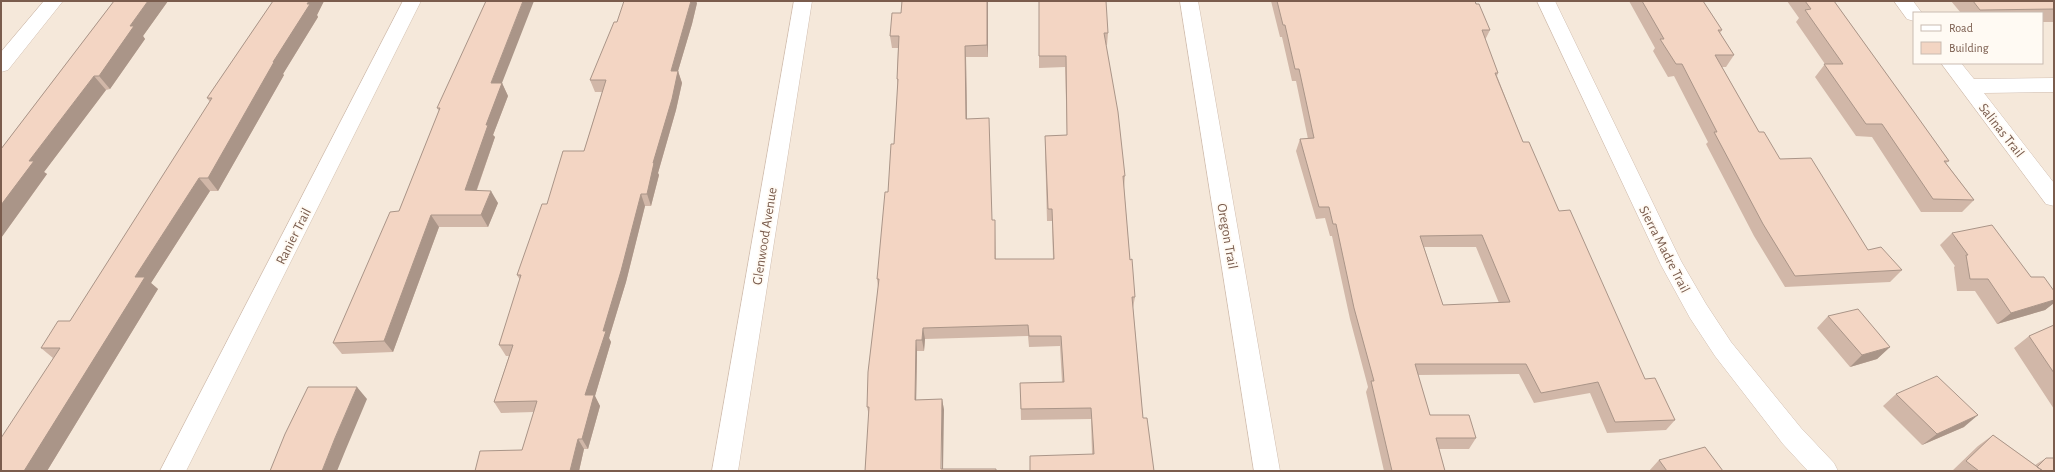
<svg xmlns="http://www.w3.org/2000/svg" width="2055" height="472" viewBox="0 0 2055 472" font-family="'Alegreya Sans',sans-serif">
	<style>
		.residential { fill: #f5e8da; fill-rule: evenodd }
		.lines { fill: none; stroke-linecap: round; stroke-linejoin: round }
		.minor-casing { stroke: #d1beb0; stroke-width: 1 }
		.minor { fill: #fff; fill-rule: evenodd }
		.wall { fill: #d1b7a8; fill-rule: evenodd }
		.shaded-wall { fill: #aa9588 }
		.building { fill: #f3d5c3; stroke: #aa9588; fill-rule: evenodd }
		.labels { text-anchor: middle; stroke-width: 3.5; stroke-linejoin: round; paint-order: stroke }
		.street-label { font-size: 14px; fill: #7a5c4d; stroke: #fffaf3 }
	</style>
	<rect width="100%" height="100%" fill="#fdf6ec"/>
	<!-- residential -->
	<path class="residential" d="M1,1H2054V471H1ZM1914,13H2042V63H1914Z"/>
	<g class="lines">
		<!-- minor casing -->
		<g class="minor-casing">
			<path id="minor" d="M44,1H63L8,70L1,72V52Z
				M403,1H421L186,471H160Z
				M794,1H812L738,471H712Z
				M1180,1H1198L1280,471H1254Z
				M1537,1H1555L1681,261L1706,304L1731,342L1801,428L1834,463L1838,471H1808L1783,444L1715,356L1690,318L1661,265Z
				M1894,1H1913L1922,13H1914V21L1907,19Z
				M1941,63H1961L1974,79L2054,78V92L1984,93L2054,183V206L2046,204Z"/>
		</g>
		<!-- minor -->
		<use href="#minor" class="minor"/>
	</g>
	<!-- wall -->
	<path class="wall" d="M114,1H168L143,36L145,39L110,89L106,90L44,172L47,174L1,238V149Z
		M273,1H324L317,15L318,17L283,74L284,75L218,191H210L151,283L158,289L47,471H1L53,358L41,348L70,321L210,102L207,98Z
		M902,1H988V57H966L967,119L992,220H995L996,259H1053L1052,221H1047L1045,148V136L1067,135L1065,67L1039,68V1L1108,33L1107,45H1106L1125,176L1124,188L1130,260L1135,297L1133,308L1143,418L1154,471L1092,454L1091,419L1021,420L1020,383L1062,382L1060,346L1029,347L1028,336L925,339L924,351H917L916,400L942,399L944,410L865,471L869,416L867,407L878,287L877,279L894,144L898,87L897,79L898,48H892L890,36L901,13Z
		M1271,1H1475L1490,30L1485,40L1498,73L1497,76L1523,142L1645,379L1675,420L1666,430L1607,433L1590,393L1534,403L1519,374L1418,375L1430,415L1476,438L1469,449H1439L1445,471H1384L1366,392L1368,387L1350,319L1332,236H1330L1325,218L1316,219L1296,151L1300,139H1308L1296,81H1292L1282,37H1280ZM1424,247H1476L1499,303L1443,305Z
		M1629,1H1703L1722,30L1720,33L1734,55L1726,67H1722L1759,132L1780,159L1868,250L1902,270L1890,282L1785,287L1754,236L1706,144L1708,142L1674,76L1668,77L1653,51L1655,48Z
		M1787,1H1834L1949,161L1946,163L1974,200L1962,212H1921L1872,137L1856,136L1815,77L1825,64L1796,22L1799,18Z
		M1951,1H2054V22H2042V13H1961Z
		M697,3L692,24L678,71L682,83L676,110L658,173L659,175L651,206H645L626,282L609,338L611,342L595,396L600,406L588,449H584L579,471H475L522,450L534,412L501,413L494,402L509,356H506L499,345L520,280L517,275L547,204L584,151L602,92H595L590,80L617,22Z
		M502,83L508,96L493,135L495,137L477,190L498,203L488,227H439L393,352L342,354L333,343L399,211L439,111L437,108Z
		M1952,233L2031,277L2054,291V303L2045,310L1997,324L1975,291H1957L1954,267L1955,266L1940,245Z
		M1828,316L1890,347L1877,359L1850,367L1817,328Z
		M2054,325V409L2014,348L2029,336Z
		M1896,394L1964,427L1922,445L1883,406Z
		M1993,435L2035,465L2046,458L2054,471H1952L1978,446Z
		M1659,460L1723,471H1649Z"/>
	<!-- shaded-wall -->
	<path class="shaded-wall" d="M148,1H168L143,36L145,39L110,89L99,76L130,26Z
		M309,1H324L317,15L318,17L283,74L284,75L218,191L208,178L273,62Z
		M523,1H534L502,83L508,96L493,135L495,137L472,203L465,190L486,125L491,83Z
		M691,1H696L697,3L692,24L678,71L682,83L676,110L658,173L659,175L651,206L647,194L671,71Z
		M987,1H988V57L987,45Z
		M965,46L966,57L967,131L966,119Z
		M94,76L106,90L44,172L47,174L1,238V205L29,161Z
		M199,178L210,191L151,283L158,289L47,471H24L135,277Z
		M491,191L498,203L488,227L481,215Z
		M641,194L645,206L626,282L609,338L611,342L595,396L600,406L588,449L582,439L585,395L603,331Z
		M431,215L439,227L393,352L384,341Z
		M2054,300V303L2045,310L1997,324L2011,313Z
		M923,328L925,339L924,351L922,340Z
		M916,340L917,351L916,410L915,400Z
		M1890,347L1877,359L1850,367L1862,355Z
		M357,387L367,399L346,449L337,471H322L335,438Z
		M942,399L944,410L943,471H942Z
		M1978,415L1964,427L1922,445L1937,434Z
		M578,439L584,449L579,471H570Z"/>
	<!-- building -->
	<path class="building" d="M114,1H148L130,26H134L99,76H94L29,161H34L1,205V149Z
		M273,1H309L307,4H310L273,62H274L208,178H199L135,277H145L24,471H1V438L60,348H41L58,321H70L212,98H207Z
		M486,1H523L491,83H502L486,125H488L465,190L491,191L481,215H431L384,341L333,343L390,212L399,211L440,108H437Z
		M624,1H691L671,71H678L672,99L653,163H654L647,194H641L621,271L603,331H606L585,395H594L582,439H578L570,471H475L480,451L522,450L537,401L494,402L513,345H499L521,275H517L542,204H547L563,151H584L606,80H590L614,22H617Z
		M902,1H987V45L965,46L966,119L989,118L992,220H995V259H1054L1052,209H1048L1045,136L1067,135L1066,56H1039V1H1106L1108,33H1104L1118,112L1125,176H1123L1130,260L1132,259L1135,297H1132L1143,418H1147L1154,471H1030V456L1094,454L1091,408L1021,409L1020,383L1064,382L1061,336H1029L1028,325L923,328L922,340H916L915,400L942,399L941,469H996V471H865L869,407H867L868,372L879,279H877L885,192H888L891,144H894L898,79H897L899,36H890L892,13H901Z
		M1277,1H1475L1476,4H1479L1490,30H1482L1498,73H1495L1523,142H1529L1559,211L1570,210L1645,379L1655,378L1675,420L1615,422L1598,382L1541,393L1526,364H1415L1430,415H1469L1476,438H1436L1445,471H1392L1371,381H1374L1354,308L1336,224H1333L1329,207H1319L1300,139L1314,138L1299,69H1295L1285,25H1283ZM1482,235L1510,302L1443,305L1420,236Z
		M1642,1H1703L1722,30H1718L1734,55H1715L1759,132H1764L1780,159L1811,158L1868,250L1881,247L1902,270L1795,276L1763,224L1714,132H1717L1682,64H1676L1660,39H1664Z
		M1805,1H1834L1914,112L1949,161H1944L1974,200L1933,199L1882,124H1866L1824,64H1843L1805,10L1811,9Z
		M1973,1H2054V9L1980,10Z
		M1992,225L2031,277H2044L2054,291V300L2011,313L1988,279H1970L1966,255H1968L1952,233Z
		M1858,309L1890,347L1862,355L1828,316Z
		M2054,325V373L2029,336Z
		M1937,376L1978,415L1937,434L1896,394Z
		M308,387H357L335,438L322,471H270L285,434Z
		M1993,435L2043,471H1979L1966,461Z
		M1705,447L1723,471H1667L1659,460Z
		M2046,458H2054V471H2043L2037,467Z"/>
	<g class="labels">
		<!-- street labels -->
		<g class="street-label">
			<text transform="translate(2002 130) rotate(52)" y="5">Salinas Trail</text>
			<text transform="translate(293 236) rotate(-63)" y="5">Ranier Trail</text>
			<text transform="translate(764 236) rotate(-81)" y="5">Glenwood Avenue</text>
			<text transform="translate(1228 236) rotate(80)" y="5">Oregon Trail</text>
			<text transform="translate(1665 249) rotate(63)" y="5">Sierra Madre Trail</text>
		</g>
	</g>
	<!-- border -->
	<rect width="2055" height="472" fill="none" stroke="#7a5c4d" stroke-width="4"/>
	<!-- legend -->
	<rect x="1913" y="12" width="130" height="52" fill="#fffaf3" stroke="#cabbb1"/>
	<rect x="1921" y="25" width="20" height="6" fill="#ffffff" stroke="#cabbb1"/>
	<text x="1949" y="32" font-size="12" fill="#7a5c4d">Road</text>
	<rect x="1921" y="42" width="20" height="12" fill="#f3d5c3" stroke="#cabbb1"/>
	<text x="1949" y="52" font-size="12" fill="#7a5c4d">Building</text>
</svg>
